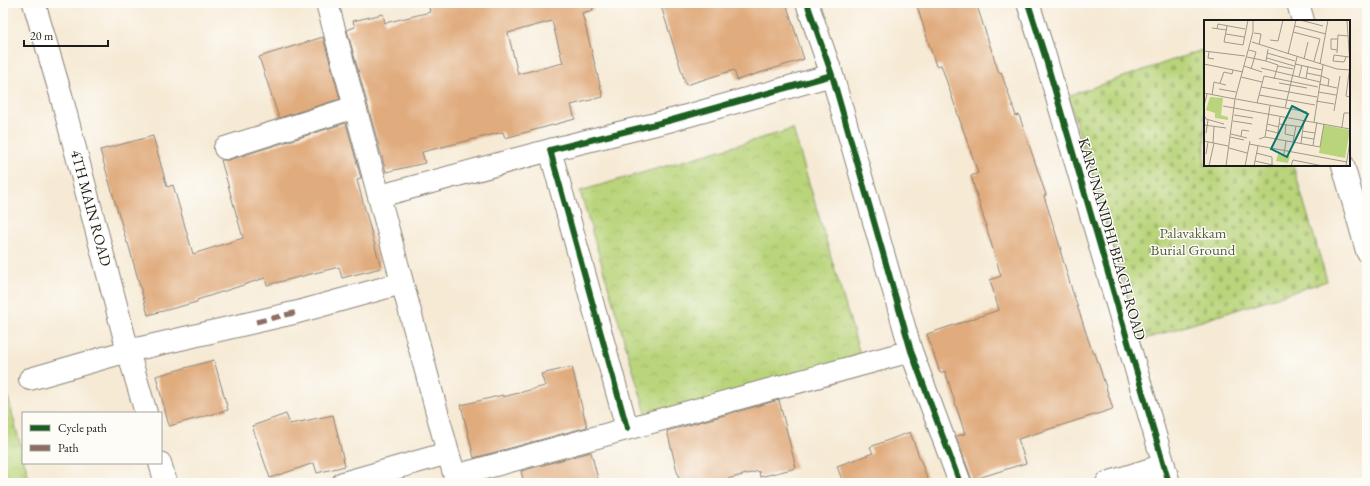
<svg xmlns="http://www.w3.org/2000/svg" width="1370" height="486" viewBox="0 0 1370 486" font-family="'EB Garamond',serif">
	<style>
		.cemetery { fill: url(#cemetery-stones); stroke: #6a784b }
		.park { fill: url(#park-crowns); stroke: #6a784b }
		.building { fill: #e0ab7d; fill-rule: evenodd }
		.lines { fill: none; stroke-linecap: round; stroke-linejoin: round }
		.minor-casing { stroke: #898378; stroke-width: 24 }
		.minor { stroke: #fff; stroke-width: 22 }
		.quiet { stroke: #8d6e63; stroke-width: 5; stroke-dasharray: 10 5; stroke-linecap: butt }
		.cycleway-casing { stroke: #fdfcf7; stroke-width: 8 }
		.cycleway { stroke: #1b5e20; stroke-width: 6 }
		.labels { text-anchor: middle; stroke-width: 3; stroke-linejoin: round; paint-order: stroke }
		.street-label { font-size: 15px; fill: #1c1c1c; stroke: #fdfcf7 }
		.park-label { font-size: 15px; fill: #535c3d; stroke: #fdfcf7 }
		.inset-road { fill: none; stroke: #9f988b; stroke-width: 1 }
		.view { fill: #0f766e; fill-opacity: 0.15; stroke: #0f766e; stroke-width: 2 }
		.inset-edge { fill: none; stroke: #1c1c1c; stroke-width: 2 }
	</style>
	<defs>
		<pattern id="cemetery-stones" width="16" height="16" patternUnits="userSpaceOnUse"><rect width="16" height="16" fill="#b9d47a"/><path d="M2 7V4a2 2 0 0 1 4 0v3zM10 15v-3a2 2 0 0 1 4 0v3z" fill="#9eb569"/></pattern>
		<pattern id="park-crowns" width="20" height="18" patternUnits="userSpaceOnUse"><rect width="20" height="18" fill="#b9d47a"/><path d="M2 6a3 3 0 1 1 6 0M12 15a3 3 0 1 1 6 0" fill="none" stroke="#9eb569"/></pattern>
	</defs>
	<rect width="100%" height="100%" fill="#fdfcf7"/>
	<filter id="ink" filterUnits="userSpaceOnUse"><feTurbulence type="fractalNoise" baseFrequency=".025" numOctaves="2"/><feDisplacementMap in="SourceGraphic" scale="8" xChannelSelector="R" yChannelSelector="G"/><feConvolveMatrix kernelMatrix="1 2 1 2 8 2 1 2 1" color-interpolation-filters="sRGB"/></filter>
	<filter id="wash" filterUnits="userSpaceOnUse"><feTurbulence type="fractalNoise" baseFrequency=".012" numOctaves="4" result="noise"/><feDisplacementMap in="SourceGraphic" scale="16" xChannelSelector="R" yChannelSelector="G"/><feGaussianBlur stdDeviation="0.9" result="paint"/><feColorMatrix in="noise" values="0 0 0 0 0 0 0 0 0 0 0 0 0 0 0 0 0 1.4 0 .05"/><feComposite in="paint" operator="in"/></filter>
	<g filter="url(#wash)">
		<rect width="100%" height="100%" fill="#f6ead5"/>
		<!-- cemetery -->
		<path class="cemetery" d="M1205,49V165H1293L1327,281L1142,340L1068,96Z"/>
		<!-- park -->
		<path class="park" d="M793,129L862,361L649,424L580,191Z
			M3,378L23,455V463H25L30,483H3Z"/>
		<g id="blocks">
			<!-- building -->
			<path class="building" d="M428,3H592L593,10L582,13L603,97L571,105L575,119L505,138L503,132L422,152L425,163L386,172L347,30L355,27L353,21L383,14L385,23L430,12ZM552,21L563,63L518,74L508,33Z
				M660,3H786L804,59L737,80L734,70L686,85Z
				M916,3H976L999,73L1001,72L1016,116L1019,115L1046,195L1044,196L1061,250H1060L1072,290L1093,354L1095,353L1113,409L1018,439L1026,463L972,480L956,436L965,434L945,371L940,373L927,334L999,310L990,280L1001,276L971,176L978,173L941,65L936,66Z
				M323,37L340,99L279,118L259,57Z
				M346,123L361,178L357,180L381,268L342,278L339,267L267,285L265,278L197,300V302L148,315L128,243H127L100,150L153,136L167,187L173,185L193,254L243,238L221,160H229Z
				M214,360L228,410L169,426L156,376Z
				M572,367L587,427L474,458L461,405L503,395V397L545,386L541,374Z
				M779,400L796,468L760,477L759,471L711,483H680L667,431Z
				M286,414L290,424L333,415L345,466L317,473L314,463L270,478L252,426Z
				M910,432L929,483H843L837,466L873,453L870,447Z
				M591,452L599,483H524L521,471Z"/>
		</g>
	</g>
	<g filter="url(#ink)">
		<use href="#blocks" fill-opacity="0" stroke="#898378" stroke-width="1"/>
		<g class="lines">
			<!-- minor casing -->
			<g class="minor-casing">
				<path id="minor" d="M34,3L61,95L128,351L146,413
					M327,3L448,453L457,483
					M807,3L832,75L911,351L960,483
					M1028,3L1044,53L1169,483
					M1298,3L1303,21
					M225,148L355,107
					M1343,165L1367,251
					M380,196L550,150
					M30,379L128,351L298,312L402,283
					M627,428L550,150L672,120L832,75
					M160,463L166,483
					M455,476L911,351
					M343,483L448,453
					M1107,483L1164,465"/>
			</g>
			<!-- minor -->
			<use href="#minor" class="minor"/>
			<!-- quiet -->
			<path class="quiet" d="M256,322L298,312"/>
			<!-- cycleway casing -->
			<g class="cycleway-casing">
				<path id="cycleway" d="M807,3L832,75L911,351L960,483
					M1028,3L1044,53L1169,483
					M627,428L550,150L672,120L832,75"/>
			</g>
			<!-- cycleway -->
			<use href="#cycleway" class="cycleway"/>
		</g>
	</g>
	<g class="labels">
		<!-- street labels -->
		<g class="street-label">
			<text transform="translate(91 208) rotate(75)" y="5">4TH MAIN ROAD</text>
			<text transform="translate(1112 239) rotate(74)" y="5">KARUNANIDHI BEACH ROAD</text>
		</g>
		<!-- park labels -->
		<g class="park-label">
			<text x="1193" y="238">Palavakkam<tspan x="1193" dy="17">Burial Ground</tspan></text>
		</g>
	</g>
	<!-- overview -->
	<g transform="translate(1204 20)">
		<rect width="146" height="146" fill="#f6ead5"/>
		<path d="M6,77L19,78L17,95L24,97V100L11,98V93L2,90Z" fill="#b9d47a"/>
		<path d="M120,105L146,110L141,138L115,133ZM74,134L86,136L84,143L72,141Z" fill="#b9d47a"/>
		<path class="inset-road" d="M96,0L119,6M143,0L146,46L142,76L146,77M23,6L20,22L39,25L44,0M91,6L122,14M8,8L23,10M13,9L14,4L41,9M89,12L116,19L110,41M50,13L57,14L55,25M22,14L40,17M66,20L74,21L79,0M48,22L133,49L146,50M64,29L62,41L74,45L70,59M45,30L52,32L47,49M133,30L127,29V19H133M0,31L41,36M5,32L4,38L10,39M63,33L91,41M133,33L134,15L144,16M84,34L92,0M43,37L62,41M142,37L140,42L129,41L130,35L145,37M63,38L90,46M100,39L104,22M0,44L39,52M91,44L118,50M116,44L124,0M40,46L58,52M74,46L89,49M57,48L116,62M103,53L117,56M117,56L125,59L124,66M37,57L58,62M95,57L98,45M102,58L104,46M16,63L20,52L28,54L29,50M75,63L103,68M115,64L133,68M57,67L113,77M15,69L32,72M114,72L132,75M0,73L31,79M8,75L10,62L22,65M55,75L111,85M32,79L103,92M112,81L130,84M53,83L60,56L114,67M0,86L3,74M19,86L146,109M81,88L93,37M130,91L136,56M0,95L2,99L20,104M30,95L49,98M29,101L48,104M110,102L119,45M63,104L75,107M75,104L99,107M82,104L81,114L90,116M0,105L22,108M138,107L140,93H146M62,110L74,113M98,111L111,113M2,113L4,100M27,114L43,118M37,116L38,110L45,111M26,117L40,120M61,117L66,86M97,117L110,119M55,119L61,117L116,127L120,104M73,119L76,97M0,121L24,126M89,122L92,106M9,123L10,107M97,123L100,100M45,124L143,142M109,125L113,102M25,128L43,133M52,133L68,137V145M2,134L4,122M80,134L82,121M51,141L73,146M5,146L10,123M22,146L31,79L49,12V0M41,146L46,121M50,146L54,126M87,146L89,140L119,146M142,146L146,121"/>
		<path class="view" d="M88,86L104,94L83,137L67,129Z"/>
		<rect width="146" height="146" class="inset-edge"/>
	</g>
	<!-- margin -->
	<rect width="1370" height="486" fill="none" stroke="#fdfcf7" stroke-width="16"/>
	<!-- legend -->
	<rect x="22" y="412" width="140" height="52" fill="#fdfcf7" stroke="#a3a29f"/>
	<rect x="30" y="425" width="20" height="6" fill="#1b5e20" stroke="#a3a29f"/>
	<text x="58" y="432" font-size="12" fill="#1c1c1c">Cycle path</text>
	<rect x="30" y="445" width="20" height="6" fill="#8d6e63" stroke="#a3a29f"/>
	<text x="58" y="452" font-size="12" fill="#1c1c1c">Path</text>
	<!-- scale -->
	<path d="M24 40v6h84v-6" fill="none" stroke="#1c1c1c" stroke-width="2"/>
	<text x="30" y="40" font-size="12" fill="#1c1c1c" stroke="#fdfcf7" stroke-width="3" paint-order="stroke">20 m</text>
</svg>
